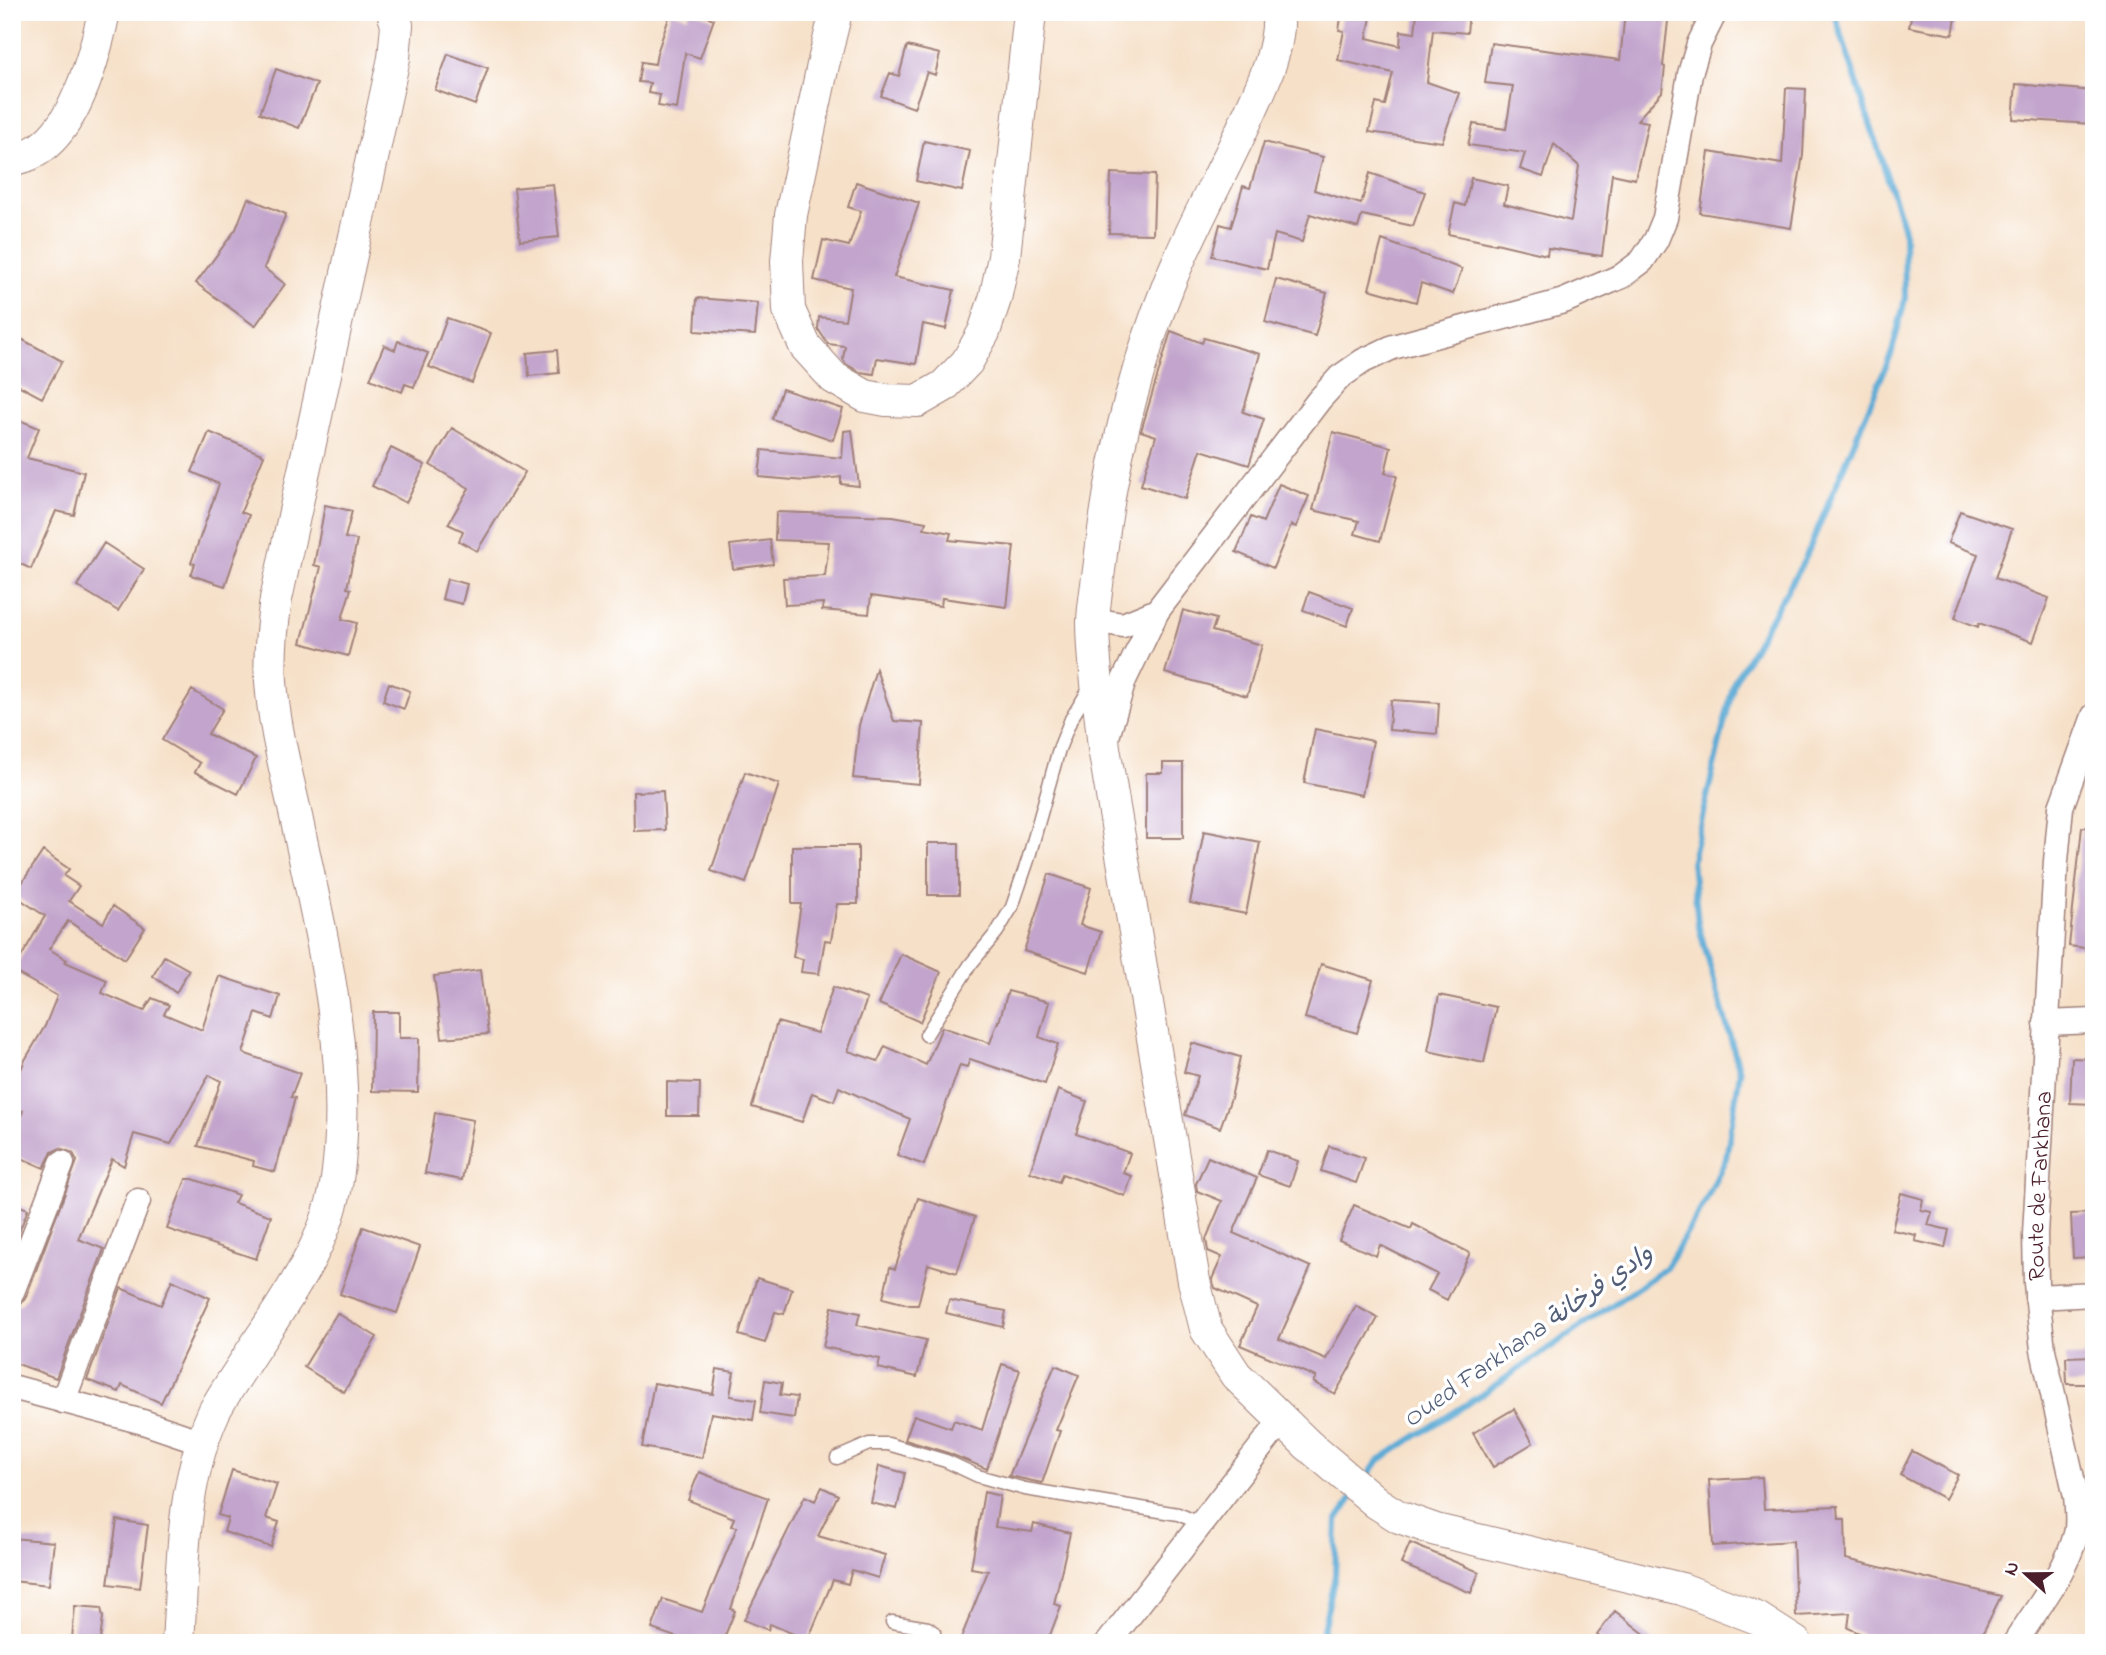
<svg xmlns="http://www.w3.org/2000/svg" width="2106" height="1655" viewBox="0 0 2106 1655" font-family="'Indie Flower','Playpen Sans Arabic',sans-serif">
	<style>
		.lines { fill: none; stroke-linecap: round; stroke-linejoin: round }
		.stream { stroke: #5caad5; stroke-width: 6 }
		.building { fill: #c2a4cc }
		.service-casing { stroke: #a0807a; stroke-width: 15 }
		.minor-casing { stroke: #a0807a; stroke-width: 27 }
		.tertiary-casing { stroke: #a0807a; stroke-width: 34 }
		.service { stroke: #fff; stroke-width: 12 }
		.minor { stroke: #fff; stroke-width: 24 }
		.tertiary { stroke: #fff; stroke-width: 32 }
		.labels { text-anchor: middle; stroke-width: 7; stroke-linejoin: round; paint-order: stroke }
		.street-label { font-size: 24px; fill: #4a1f2b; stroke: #fff }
		.water-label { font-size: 26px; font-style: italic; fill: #525e77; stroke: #fff }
	</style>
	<rect width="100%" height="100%" fill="#fff"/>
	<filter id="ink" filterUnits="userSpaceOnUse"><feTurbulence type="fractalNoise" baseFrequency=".0143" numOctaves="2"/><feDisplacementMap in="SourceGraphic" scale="14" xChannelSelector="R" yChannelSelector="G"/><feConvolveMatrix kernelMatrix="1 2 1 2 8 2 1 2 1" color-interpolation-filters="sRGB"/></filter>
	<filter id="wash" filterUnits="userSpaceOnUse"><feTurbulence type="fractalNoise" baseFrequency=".00686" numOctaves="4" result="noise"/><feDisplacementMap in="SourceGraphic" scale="28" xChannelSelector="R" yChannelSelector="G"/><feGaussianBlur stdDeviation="1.57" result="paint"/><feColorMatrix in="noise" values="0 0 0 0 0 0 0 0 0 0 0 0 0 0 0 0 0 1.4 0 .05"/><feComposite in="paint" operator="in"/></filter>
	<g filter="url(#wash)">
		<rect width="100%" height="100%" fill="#f6e0c8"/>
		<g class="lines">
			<!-- stream -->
			<path class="stream" d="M1365,1480L1379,1460L1481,1395L1666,1268L1704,1204L1726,1158L1740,1072L1698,924L1692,860L1734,682L1805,559L1892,352L1905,299L1904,229L1834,12
				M1320,1643L1335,1576L1337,1520L1355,1494"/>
		</g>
		<g id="blocks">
			<!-- building -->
			<path class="building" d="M671,12L688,17L690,12H695L714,19L700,58L685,53L677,109L658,106L660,95L648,93L650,83L638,82L641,62L655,64L657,53Z
				M1342,12H1372L1367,38L1400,46L1401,31L1415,33L1417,12H1469L1467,33L1433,30L1427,82L1459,93L1442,142L1369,132L1376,103L1385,105L1393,73L1338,60L1344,31L1339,30Z
				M1625,12H1669L1663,66L1665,67L1662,92L1637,120L1648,122L1635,179L1612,174L1602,256L1548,248L1547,255L1496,243V244L1448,234L1455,203L1465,206L1471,178L1508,186L1504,204L1571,221L1579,166L1554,144L1543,177L1520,169L1525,153L1468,145L1473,124L1506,129L1513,86L1485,83L1491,43L1620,60Z
				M1912,12H1957L1953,35L1909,27Z
				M907,46L940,54L935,75L927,72L914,108L881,96L890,73L899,76Z
				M448,54L488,68L475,105L435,90Z
				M276,69L317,84L299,128L260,113Z
				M2016,84L2094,91L2092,124L2013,119Z
				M1786,88L1806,89L1803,155L1791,228L1700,213L1709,152L1782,164Z
				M924,141L970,151L962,191L916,181Z
				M1264,142L1323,157L1314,190L1361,204L1370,173L1425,192L1413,226L1362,215L1358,228L1310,214L1302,242L1275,234L1267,269L1212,256L1220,224L1231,227L1243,186L1250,188Z
				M1111,173L1155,175L1153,234L1109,233Z
				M856,182L919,203L894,277L954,290L946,329L923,324L916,364L877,358L874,374L860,372L846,364L843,359L845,346L828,344L818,329L819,317L845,320L851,288L814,280L823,240L849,246L861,211L848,207Z
				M553,184L559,237L520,241L514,188Z
				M248,198L286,214L264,268L285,284L255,326L196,283L236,229Z
				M1382,240L1462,269L1453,294L1421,283L1416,302L1369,289Z
				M1276,279L1327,293L1315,336L1265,322Z
				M697,298L758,303L755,335L695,331Z
				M447,318L491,333L472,383L429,367Z
				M1171,331L1202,343L1204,338L1260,354L1243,412L1264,419L1249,465L1201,450L1185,499L1141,485L1156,436L1141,431Z
				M12,334L62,361L42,398L12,382Z
				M398,341L428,353L414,387L405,384L402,392L370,379L384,345L395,350Z
				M557,350L559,373L529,376L527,353Z
				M782,389L843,409L833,440L772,419Z
				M12,417L39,428L27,458L84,472L74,515L56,511L31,569L12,560Z
				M452,428L525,472L477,551L459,541L463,531L448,524L469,488L430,465Z
				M852,430L859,486L841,484V477L805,481L759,477L762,450L842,458L844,431Z
				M209,432L264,455L241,512L249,515L225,586L191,575L195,564L191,563L219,484L192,472Z
				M1333,432L1391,447L1385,473L1397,476L1380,541L1355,534L1359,521L1313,510Z
				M391,448L425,465L406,503L372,486Z
				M1279,484L1309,496L1296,527L1291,525L1273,568L1236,552L1251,517L1263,522Z
				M325,505L352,511L345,538L357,540L347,588L351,589L342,619L357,623L348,656L301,643L321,567L314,565Z
				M1960,511L2012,529L1995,578L2049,598L2033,642L1979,623L1978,627L1955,618L1978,554L1948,543Z
				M776,512L893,516L926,522L924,528L951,533L949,540L1014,546L1007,607L942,598L941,606L871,596L869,614L822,610L823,603L785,605L783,578L825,576L829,542L775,540Z
				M770,540L773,564L733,569L730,545Z
				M104,543L144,569L118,611L77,586Z
				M447,579L467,584L462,604L442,599Z
				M1309,592L1353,608L1347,626L1303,610Z
				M1183,610L1216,619L1212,631L1262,645L1247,696L1165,673Z
				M876,669L894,721L923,723L919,784L853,778L859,725Z
				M389,683L410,691L404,709L383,701Z
				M192,690L223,709L208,734L256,758L238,794L195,772L200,763L162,740Z
				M1391,700L1439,703L1437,734L1389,730Z
				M1315,729L1373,741L1362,795L1304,783Z
				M1163,763H1183V838H1146V773H1163Z
				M745,772L779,784L746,883L711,871Z
				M663,791L665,830L634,831L633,792Z
				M2082,827L2094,828V949L2069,946Z
				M1204,831L1260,842L1246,914L1190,903Z
				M928,843H959V895H928Z
				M792,846H858V904H837L831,941L825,940L819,974L801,972L803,959L793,957L801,904H792Z
				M43,851L69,869L64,876L79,886L69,901L103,923L113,906L145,928L125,959L68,921L49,949L67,960L65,962L107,980L102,993L144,1011L152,998L169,1005L164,1014L202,1030L219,976L280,996L273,1019L256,1013L243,1053L300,1073L291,1097L295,1098L275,1172L253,1166L254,1161L198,1146L221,1081L209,1075L171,1144L134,1134L124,1166L112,1159L78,1239L104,1249L56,1378L12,1362V1308L22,1303L26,1297L77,1161L73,1153L60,1148L52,1152L44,1168L12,1154V1137L23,1111L12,1106V1091L25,1060L45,1026L57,996L13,971L45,916L14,895Z
				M1049,874L1091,888L1080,925L1101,932L1088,972L1024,951Z
				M901,954L941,972L920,1022L879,1004Z
				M164,956L189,970L176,993L153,976Z
				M1321,964L1373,980L1357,1033L1305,1018Z
				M480,970L488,1034L442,1038L434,976Z
				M833,987L867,999L848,1051L878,1061L885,1046L926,1065L942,1027L990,1043L998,1021L999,1022L1008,991L1049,1002L1039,1037L1058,1044L1045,1084L970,1059L967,1067L960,1065L924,1165L897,1155L910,1119L839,1087L834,1101L812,1093L802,1122L752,1107L777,1022L817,1033Z
				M1439,995L1496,1007L1484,1063L1428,1051Z
				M373,1012H399V1038H419L418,1092L372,1091Z
				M1192,1043L1240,1057L1231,1098L1220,1128L1185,1115L1198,1076L1184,1072Z
				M2072,1058L2094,1059V1104L2070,1103Z
				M667,1082L700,1083L699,1116H667Z
				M1058,1090L1087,1101L1076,1134L1130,1153L1123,1173L1132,1176L1125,1196L1062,1174L1059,1182L1030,1172Z
				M435,1113L473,1120L462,1180L425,1173Z
				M1329,1146L1365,1158L1356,1183L1321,1171Z
				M1267,1150L1298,1161L1290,1186L1258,1175Z
				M1208,1157L1257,1178L1233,1233L1311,1267L1279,1339L1326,1359L1356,1306L1378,1318L1335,1394L1313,1382L1316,1377L1240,1345L1257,1307L1215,1288L1212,1279L1222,1257L1208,1251L1206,1239L1222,1201L1197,1191L1196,1184Z
				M186,1179H193L238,1195L234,1203L271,1216L256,1259L167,1229Z
				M1901,1193L1923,1199L1921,1210L1932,1212L1928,1225L1949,1230L1945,1248L1915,1241L1916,1235L1892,1230Z
				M918,1198L975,1217L957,1273L928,1264L918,1305H910L883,1298L890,1267L895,1269Z
				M12,1203L28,1209L18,1234L12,1232Z
				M1354,1205L1411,1229L1413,1224L1470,1253L1447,1300L1428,1290L1437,1274L1380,1245L1376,1256L1339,1240Z
				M2094,1213V1257L2073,1258L2071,1214Z
				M363,1227L420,1247L397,1313L340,1294Z
				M757,1278L792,1289L784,1314L775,1312L765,1343L739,1335Z
				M172,1280L210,1298L161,1403L122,1385L119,1392L87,1380L121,1288L161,1305Z
				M949,1300L1006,1311L1003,1327L946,1313Z
				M832,1307L860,1313L857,1325L926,1340L917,1377L878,1368L880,1359L823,1347Z
				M337,1313L377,1337L344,1392L304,1367Z
				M2094,1356V1384H2067L2066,1357Z
				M1002,1364L1020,1370L987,1469L948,1453L905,1440L914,1415L951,1428L954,1420L982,1430Z
				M1055,1365L1079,1375L1056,1430L1060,1431L1042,1483L1009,1476Z
				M717,1369L734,1372L730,1396L756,1400L753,1420L711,1413L702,1458L642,1447L654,1383L713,1394Z
				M765,1380L782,1383L780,1395L797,1397L794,1418L760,1413Z
				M1514,1409L1533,1443L1493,1467L1473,1433Z
				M1912,1451L1958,1475L1945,1499L1900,1475Z
				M879,1466L905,1473L897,1509L871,1503Z
				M232,1470L277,1484L266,1518L279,1522L271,1547L224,1532L228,1518L218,1515Z
				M699,1472L768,1498L731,1609L735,1611L722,1643H693L652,1629L663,1599L702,1612L737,1527L731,1526L734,1518L688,1500Z
				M1762,1477L1764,1509L1838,1506L1839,1519H1845L1846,1559L2001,1596L1978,1643H1882L1848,1628L1850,1613L1796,1616L1793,1541L1713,1546L1709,1480Z
				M822,1487L838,1495L818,1536L885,1555L878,1578L852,1570L848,1584L833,1580L808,1640L770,1624L768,1630L744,1620L805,1496L815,1501Z
				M984,1492L1000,1496L995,1527L1032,1532L1034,1524L1070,1533L1054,1604L1061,1606L1047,1643H959L988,1571L971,1568Z
				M117,1520L148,1525L140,1588L108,1584Z
				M12,1538L54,1542L49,1585L12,1581Z
				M1410,1543L1479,1572L1471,1593L1401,1564Z
				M75,1606L101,1608L103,1617L100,1641L72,1639Z
				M1615,1611L1656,1643H1607L1597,1635Z"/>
		</g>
	</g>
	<g filter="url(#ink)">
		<use href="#blocks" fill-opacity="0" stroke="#a0807a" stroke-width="2"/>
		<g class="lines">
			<!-- service casing -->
			<g class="service-casing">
				<path id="service" d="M926,1035L970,965L997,932L1012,907L1028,860L1059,749L1071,719L1090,688
					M837,1458L869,1444H888L946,1461L978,1476L1025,1489L1178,1514L1202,1524
					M892,1622L928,1628L934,1632V1643"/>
			</g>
			<!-- minor casing -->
			<g class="minor-casing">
				<g id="minor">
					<path d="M1093,620L1123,625L1157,611L1319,400L1340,377L1363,361L1393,347L1564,301L1622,276L1642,261L1656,240L1665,218L1690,74L1699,44L1715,12"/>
					<path d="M1107,737L1124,680L1157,611"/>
					<path d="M2046,1023L2094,1021"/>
					<path d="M12,1292L62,1163"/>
					<path d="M2037,1297L2094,1294"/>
					<path d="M12,1387L143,1422L202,1442"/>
					<path d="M63,1401L138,1201"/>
					<path d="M1108,1643L1282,1420"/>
					<path id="s1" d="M2015,1643C2036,1609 2066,1573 2076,1534C2079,1522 2077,1508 2076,1496L2043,1350L2036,1283L2035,1234L2056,861L2061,807L2094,716"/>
				</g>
			</g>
			<!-- tertiary casing -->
			<g class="tertiary-casing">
				<path id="tertiary" d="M836,12L823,65L791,215L787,261L789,310L805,346L834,378L865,396L886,400L918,401L944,386L967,362L984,332L995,299L1004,257L1030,12
					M1278,12C1281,50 1260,90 1245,123C1220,178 1190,230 1168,286C1133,374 1112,459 1101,553C1099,575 1094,599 1093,621C1093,663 1100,706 1104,748L1194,1281L1206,1329L1236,1375L1308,1445L1377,1503L1399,1517L1436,1530L1682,1589L1757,1618L1796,1643
					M12,159C71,153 94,59 104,12
					M178,1643C183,1565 181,1484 214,1412C221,1398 231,1384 240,1370C278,1309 330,1246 338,1172C352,1054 321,935 297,821C287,775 274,728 271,681C269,654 272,626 276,599L394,58L397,25L393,12"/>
			</g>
			<!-- service -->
			<use href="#service" class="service"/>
			<!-- minor -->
			<use href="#minor" class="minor"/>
			<!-- tertiary -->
			<use href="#tertiary" class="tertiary"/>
		</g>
	</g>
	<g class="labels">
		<!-- street labels -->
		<g class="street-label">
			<text dy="8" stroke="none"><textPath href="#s1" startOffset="478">Route de Farkhana</textPath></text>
		</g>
		<!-- water labels -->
		<g class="water-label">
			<text transform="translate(1527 1335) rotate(-35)" y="9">Oued Farkhana وادي فرخانة</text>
		</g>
	</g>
	<!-- margin -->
	<rect width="2106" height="1655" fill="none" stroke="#fff" stroke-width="42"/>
	<!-- north arrow -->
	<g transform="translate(2026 1574) rotate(291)" stroke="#ffffff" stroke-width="5" paint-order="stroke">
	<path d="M0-5L12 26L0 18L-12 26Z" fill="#4a1f2b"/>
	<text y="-10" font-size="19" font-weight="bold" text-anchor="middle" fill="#4a1f2b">N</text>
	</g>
</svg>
